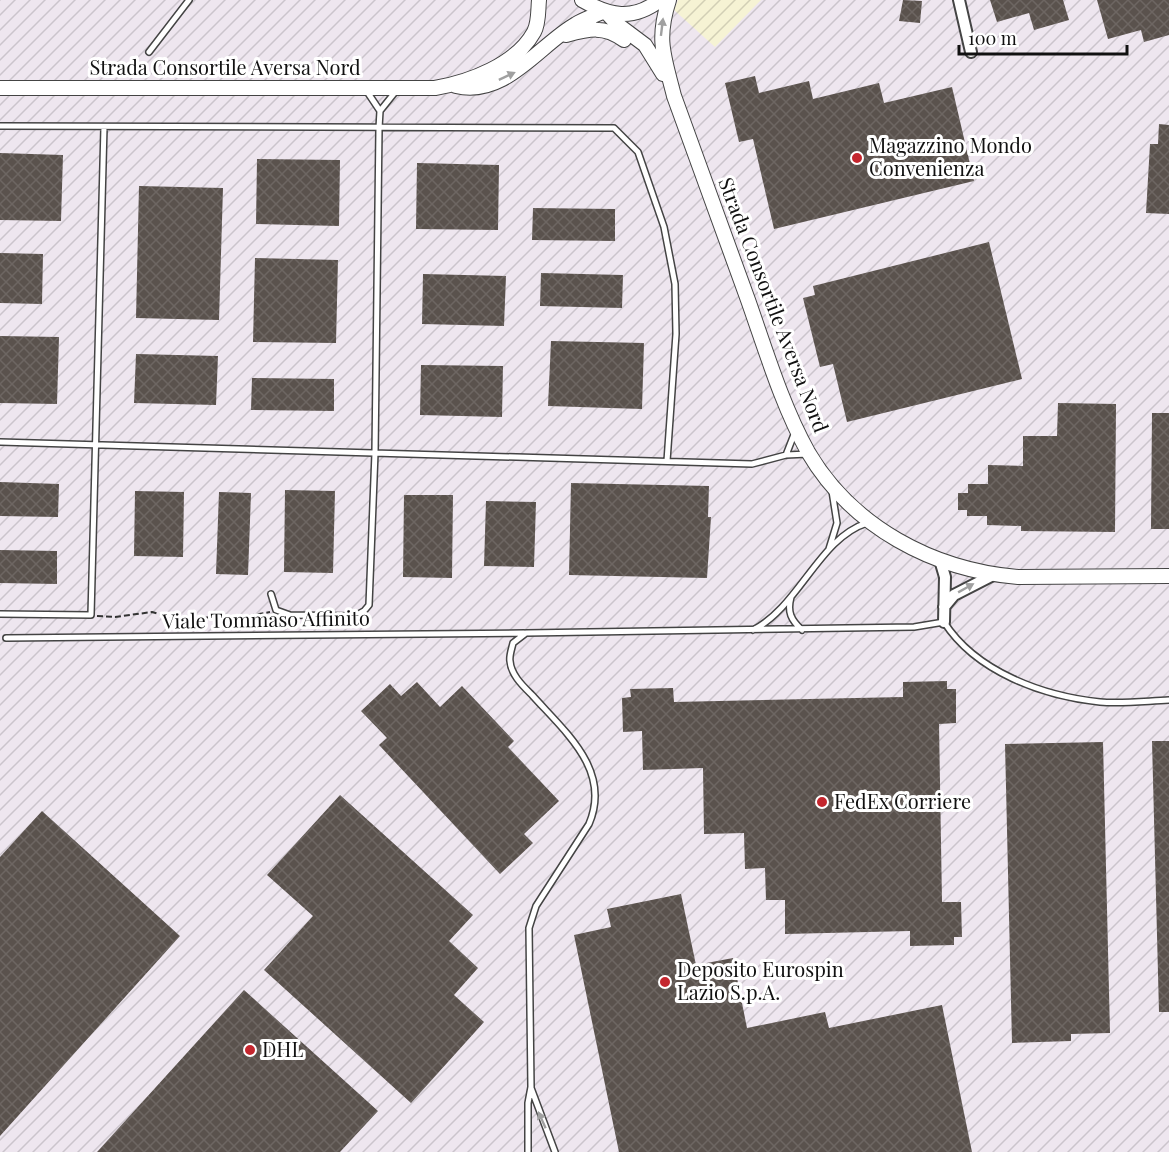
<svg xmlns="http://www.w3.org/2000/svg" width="1169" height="1152" viewBox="0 0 1169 1152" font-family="'Playfair Display',serif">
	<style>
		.industrial { fill: url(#industrial-furrows) }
		.farmland { fill: url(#farmland-furrows) }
		.building { fill: url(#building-cross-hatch) }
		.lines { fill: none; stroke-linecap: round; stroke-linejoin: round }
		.service-casing { stroke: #444; stroke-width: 8 }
		.minor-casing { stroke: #444; stroke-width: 14 }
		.tertiary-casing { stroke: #444; stroke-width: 16 }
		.path { stroke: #333; stroke-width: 2; stroke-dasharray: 6 3; stroke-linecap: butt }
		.service { stroke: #fff; stroke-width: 5 }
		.minor { stroke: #fff; stroke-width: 10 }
		.tertiary { stroke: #fff; stroke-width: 14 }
		.oneway { fill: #a0a0a0 }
		.poi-dot { fill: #c4262e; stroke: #fff; stroke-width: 2 }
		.labels { text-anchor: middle; stroke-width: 6; stroke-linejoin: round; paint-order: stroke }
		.street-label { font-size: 20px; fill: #111; stroke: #fff }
		.poi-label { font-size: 20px; fill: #111; stroke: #fff; text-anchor: start }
	</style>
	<defs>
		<pattern id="industrial-furrows" width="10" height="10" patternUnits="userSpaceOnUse" patternTransform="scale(1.5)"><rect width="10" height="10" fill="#eee6ef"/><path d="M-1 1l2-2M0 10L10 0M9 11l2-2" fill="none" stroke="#cbc4cc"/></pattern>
		<pattern id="farmland-furrows" width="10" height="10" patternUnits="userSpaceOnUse" patternTransform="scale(1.5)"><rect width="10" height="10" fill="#f6f3d4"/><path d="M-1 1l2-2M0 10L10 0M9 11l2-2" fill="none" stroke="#d2cfb5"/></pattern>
		<pattern id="building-cross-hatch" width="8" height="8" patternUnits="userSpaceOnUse" patternTransform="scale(1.5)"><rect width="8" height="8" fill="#5a524d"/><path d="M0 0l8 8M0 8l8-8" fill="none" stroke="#6d6662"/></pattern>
	</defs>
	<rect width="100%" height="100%" fill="#fffdf5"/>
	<!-- industrial -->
	<path class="industrial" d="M0,0H1169V1152H0Z"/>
	<!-- farmland -->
	<path class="farmland" d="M678,0H761L715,47L674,10Z"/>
	<!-- building -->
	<path class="building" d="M903,0L922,1L920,23L899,21Z
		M990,0H1063L1069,20L1034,30L1029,13L997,22Z
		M1097,0H1169V35L1144,42L1141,30L1108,39Z
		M755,76L759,93L809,81L813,99L879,83L884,103L952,87L974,181L774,229L753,139L739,142L725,83Z
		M1159,124L1169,125V214L1146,213L1150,144H1158Z
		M0,153L63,155L61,221L0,220Z
		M257,159L340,160L339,226L256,224Z
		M417,163L499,165L498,230L416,229Z
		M139,186L223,188L219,320L136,318Z
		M533,208L615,209V241L532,240Z
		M989,242L1022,379L847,422L833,364L820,367L803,298L815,295L813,286Z
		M0,253L43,254L42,304L0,303Z
		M255,258L338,260L336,343L253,342Z
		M541,273L623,275L622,308L540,306Z
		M423,274L506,276L504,326L422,324Z
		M0,336L59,337L57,404L0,403Z
		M551,341L644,343L642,409L548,406Z
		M136,354L218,356L216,405L134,403Z
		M421,365L503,366L502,417L420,415Z
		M252,378L334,379V411L251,410Z
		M1058,403L1116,404L1115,532L1021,531V526L987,525V516H967V510H958V493H968V484H988V465L1023,466V436H1057Z
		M1152,413H1169V529H1151Z
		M0,482L59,484L58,517L0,516Z
		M571,483L709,486L708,517H711L707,578L569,575Z
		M285,490L335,491L333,573L284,572Z
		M135,491L184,492L183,557L134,556Z
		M219,492L251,493L248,575L216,574Z
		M404,495H453L452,578L403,577Z
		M486,501L536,502L534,567L484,566Z
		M0,550L57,551V584L0,583Z
		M947,681V689H956V723L939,724L942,902H961L962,937H954V945L910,946V931L785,934V900H766L765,868L745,869L744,833L704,834L703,768L643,770L642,731L623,732L622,698L631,697L630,689L673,688L674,702L903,697V682Z
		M417,682L440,707L462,686L514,741L508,747L559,801L524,834L533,843L500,874L379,745L387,738L361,711L390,684L401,696Z
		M1152,741H1169V1012H1159Z
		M1103,742L1110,1033L1071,1034V1041L1012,1043L1005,744Z
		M340,795L473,915L449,941L478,968L454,995L484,1022L411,1103L264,970L313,916L267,875Z
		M42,811L180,936L0,1136V857Z
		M681,894L696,965L733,958L747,1028L825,1012L829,1028L942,1005L972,1152H619L574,935L611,927L607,909Z
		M244,990L378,1111L340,1152H97Z"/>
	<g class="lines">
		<!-- service casing -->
		<g class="service-casing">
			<path id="service" d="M149,52L189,0
				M366,90L380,111
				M0,126L614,128L638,152L664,227L675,284L676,334L667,461
				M0,442L752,464L786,455L808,454
				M786,455L795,432
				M829,549L837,523L832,491
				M271,594L276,610L290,615L355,616L364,611L369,605L375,453L379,128L380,111L396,91
				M791,597C787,612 791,620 802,630
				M0,614L91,615L104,127
				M753,630C799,607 819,538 867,523
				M6,638L524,633
				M531,1088L555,1152
				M528,1152V1103L531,1087L529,928L536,906L589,824C612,770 565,732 532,695C523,686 511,675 510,661C509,656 512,648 513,643L526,633L914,627L944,622C976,672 1043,696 1100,702C1122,704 1146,701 1169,700"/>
		</g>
		<!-- minor casing -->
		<g class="minor-casing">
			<path id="minor" d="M959,0L971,52
				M940,560L945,577L944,622
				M944,607L954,595L993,575"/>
		</g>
		<!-- tertiary casing -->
		<g class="tertiary-casing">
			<path id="tertiary" d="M582,0C609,16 633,21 660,0
				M669,0C656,40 664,56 674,96C699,164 723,232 748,300C766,351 782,405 808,452C852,527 933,570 1018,577L1169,576
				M607,13L617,24L645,45L663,74
				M566,35C589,29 604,25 624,40
				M456,86C505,98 539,45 576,24C584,19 594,16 602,12
				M0,88H435C469,82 516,65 534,32C539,23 538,10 539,0"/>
		</g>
		<!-- path -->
		<path class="path" d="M97,616L115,617L152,612L172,618L242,617L270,612"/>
		<!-- service -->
		<use href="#service" class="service"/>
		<!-- minor -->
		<use href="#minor" class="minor"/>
		<!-- tertiary -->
		<use href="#tertiary" class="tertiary"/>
	</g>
	<!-- one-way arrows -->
	<defs><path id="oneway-solid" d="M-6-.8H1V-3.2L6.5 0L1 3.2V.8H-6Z" transform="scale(1.5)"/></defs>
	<g class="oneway">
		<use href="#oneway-solid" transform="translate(662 27) rotate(-83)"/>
		<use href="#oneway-solid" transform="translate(507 76) rotate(-25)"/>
		<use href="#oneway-solid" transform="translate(966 588) rotate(-29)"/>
		<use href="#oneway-solid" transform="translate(542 1120) rotate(-114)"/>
	</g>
	<!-- markers -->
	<g class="poi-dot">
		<circle cx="857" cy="158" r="6"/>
		<circle cx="822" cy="802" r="6"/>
		<circle cx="665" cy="982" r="6"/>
		<circle cx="250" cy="1050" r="6"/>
	</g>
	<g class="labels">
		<!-- street labels -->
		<g class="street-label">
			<text x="225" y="75">Strada Consortile Aversa Nord</text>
			<text transform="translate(773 305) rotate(69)" y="7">Strada Consortile Aversa Nord</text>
			<text transform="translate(266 620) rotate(-1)" y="7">Viale Tommaso Affinito</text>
		</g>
		<!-- poi labels -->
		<g class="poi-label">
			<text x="869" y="153">Magazzino Mondo<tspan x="869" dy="23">Convenienza</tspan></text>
			<text x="834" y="809">FedEx Corriere</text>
			<text x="677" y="977">Deposito Eurospin<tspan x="677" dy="23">Lazio S.p.A.</tspan></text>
			<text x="262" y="1057">DHL</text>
		</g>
	</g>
	<!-- scale -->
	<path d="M959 45v9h168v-9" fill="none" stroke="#111111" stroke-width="3"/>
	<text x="968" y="45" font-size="18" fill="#111111" stroke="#ffffff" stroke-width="4.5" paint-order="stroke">100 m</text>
</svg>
